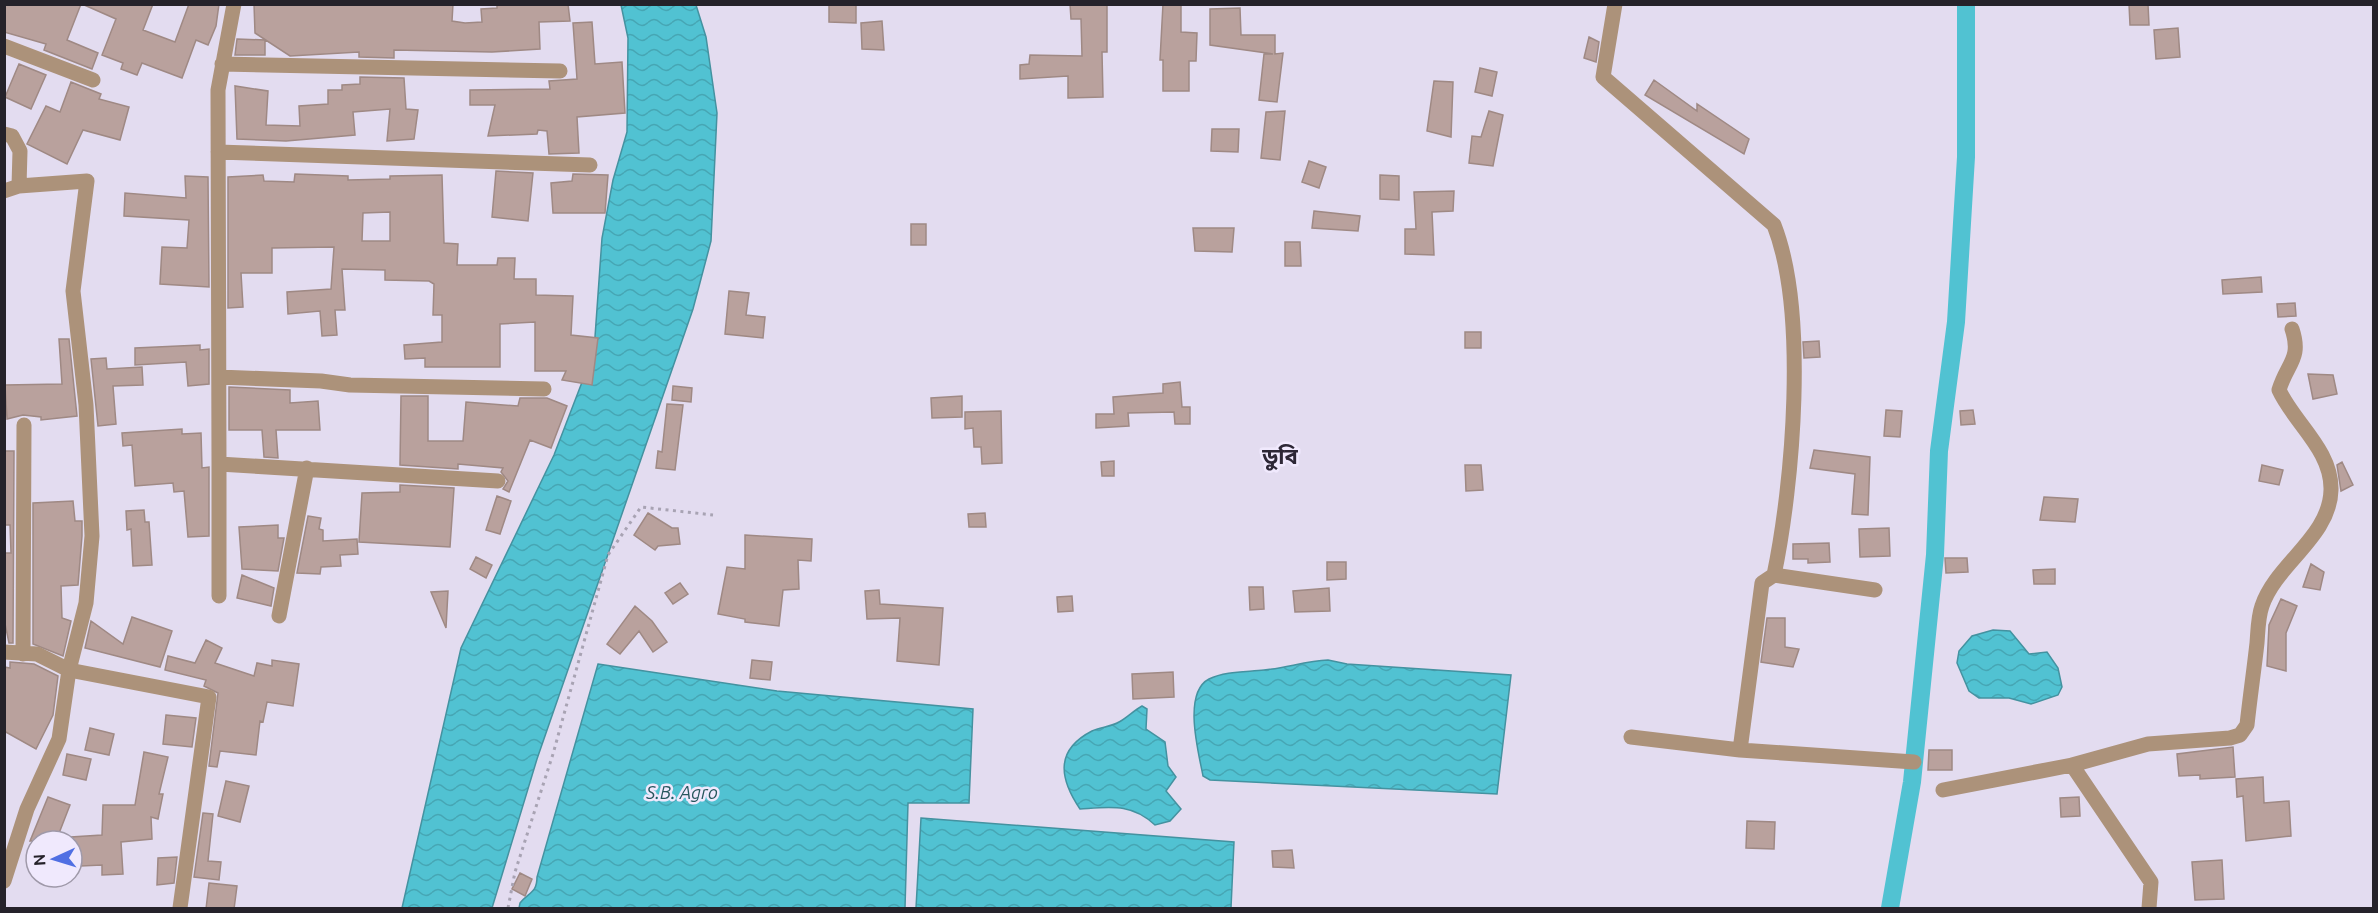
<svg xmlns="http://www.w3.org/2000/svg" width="2378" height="913" viewBox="0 0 2378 913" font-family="Ubuntu,'Noto Sans Bengali',sans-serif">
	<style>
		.water { fill: url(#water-waves); stroke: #4492a0; stroke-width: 1.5 }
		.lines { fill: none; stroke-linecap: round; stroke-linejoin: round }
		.canal { stroke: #51c2d2; stroke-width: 18 }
		.building { fill: #b9a19d; stroke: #9f8984; stroke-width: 1.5; fill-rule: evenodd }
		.path { stroke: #a8a3b3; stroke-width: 3; stroke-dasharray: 3 4.5; stroke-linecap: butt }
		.minor { stroke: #ac927a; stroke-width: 15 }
		.labels { text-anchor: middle; stroke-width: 5; stroke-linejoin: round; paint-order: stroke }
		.water-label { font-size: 18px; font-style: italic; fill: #26565d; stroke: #f0e9fd }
		.district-label { font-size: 22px; font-weight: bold; fill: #2d2736; stroke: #f0e9fd }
	</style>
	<defs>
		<pattern id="water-waves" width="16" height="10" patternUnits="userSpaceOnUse" patternTransform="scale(1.5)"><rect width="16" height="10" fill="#51c2d2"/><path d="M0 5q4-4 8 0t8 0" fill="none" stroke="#46a6b4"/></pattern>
	</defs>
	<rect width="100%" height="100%" fill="#e3dcf0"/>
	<!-- water -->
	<path class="water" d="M621,5H696L706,37L717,113L711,241L693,309L537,759L492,908H402L461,648L554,455L594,351L602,238L613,180L627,132L628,38Z
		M1993,630L2010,631L2029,654L2047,652L2058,668L2062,687L2058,695L2031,704L2009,698H1979L1969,691L1957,663L1959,651L1972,636Z
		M1328,660L1347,664L1511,675L1497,794L1210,780L1203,776C1199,754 1182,693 1209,679C1225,671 1247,672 1264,670C1286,668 1306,661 1328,660Z
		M598,664L777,691L973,709L969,803H908L905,908H519L520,903C529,892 537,893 537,877Z
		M1142,706L1147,709L1146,729L1165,742L1168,766L1176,777L1166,791L1181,809L1170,821L1155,825C1132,803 1110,807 1080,809C1059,778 1055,750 1092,731C1100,727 1111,727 1119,722C1127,718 1133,711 1142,706Z
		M921,818L1234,842L1231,908H916Z"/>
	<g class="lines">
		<!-- canal -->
		<path class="canal" d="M1890,908L1912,782L1935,555L1939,451L1956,322L1966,157V4"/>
	</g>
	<!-- building -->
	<path class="building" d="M4,4H81L67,40L98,53L92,69L44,50L46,44L4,32Z
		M82,4H153L143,30L175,42L189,4H219L216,26L208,45L196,40L182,78L142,63L137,75L121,69L123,63L102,55L116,19Z
		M254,4H453L452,21L465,23L482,22L481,9L497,8V4H568L570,21L539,22L540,49L492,52L394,50V58L359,57V52L290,56L255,33Z
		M829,4H856V23L829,22Z
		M1070,4H1107V52H1102L1103,97L1068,98V76L1020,79V65L1029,64L1030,55L1082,56L1081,19H1071Z
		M1163,4H1181V32L1197,33L1196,61H1189V91H1163V60H1160Z
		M2129,4H2148L2149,25H2130Z
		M1240,8L1241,35H1275V54L1283,53L1277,102L1259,100L1264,54H1273L1210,45V9Z
		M882,21L884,50L862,49L861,23Z
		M592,22L595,64L622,62L625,113L577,117L579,153L549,154L547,131L538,130L537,134L488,136L495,105H470V90L550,89L549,81L577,79L573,23Z
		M2178,28L2180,57L2156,59L2154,30Z
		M1589,37L1599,42L1596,62L1584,58Z
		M237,39L265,40V55H235Z
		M19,64L46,75L31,109L5,97Z
		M1480,68L1497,72L1492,96L1475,92Z
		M360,77L404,78L406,109L418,110L414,139L387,141L390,109L353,112L355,135L286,141L237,139L235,86L268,91L266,125L300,126L299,106L328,104V90H342V85L360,84Z
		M1654,80L1697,111V104L1749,139L1744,154L1645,95Z
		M1434,81L1453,82L1451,137L1427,131Z
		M71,82L101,94L99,99L129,107L120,140L83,130L67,164L27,144L46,106L60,112Z
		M1285,111L1280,160L1261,158L1266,112Z
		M1489,111L1503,115L1493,166L1469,163L1472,136L1481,137Z
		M1212,129H1239L1238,152L1211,151Z
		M1309,161L1326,167L1319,188L1302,182Z
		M496,171L533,173L528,221L492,217Z
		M295,174L348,176V180L390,179V176L442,175L444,243L458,244L457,265H497L498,258H515L514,279H536V295L573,296L571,335L598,338L592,385L562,380L566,371H535V322L500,324V367H425V358L405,359L404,345L442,342V315H433L434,284L429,281L385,280V270L342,269L345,310H335L337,335L322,336L320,311L288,314L287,292L331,289L334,247L272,248V273H241L243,307L228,308V177L263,175L264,181L294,182ZM390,212V241H362L363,213Z
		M573,174L608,175L605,213H553L551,183L572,181Z
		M1380,175L1399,176V200L1380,199Z
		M185,176L208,177L209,287L160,284L162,247L187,248L189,220L124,216L125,193L186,198Z
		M1454,191L1453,211L1432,212L1434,255L1405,254V229H1416L1414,192Z
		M1314,211L1360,216L1358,231L1312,228Z
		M911,224H926V245H911Z
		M1193,228H1234L1232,252L1195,251Z
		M1285,242H1300L1301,266H1285Z
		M2261,277L2262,292L2223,294L2222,280Z
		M729,291L749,293L746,315L765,317L763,338L725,334Z
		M2295,303L2296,316L2278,317L2277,304Z
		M1465,332H1481V348H1465Z
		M59,339H69L77,416L41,420V417L23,415L7,419L5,385L62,384Z
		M1819,341L1820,357L1804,358L1803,342Z
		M200,345V350L209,349V384L188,386L186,362L135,365V348Z
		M106,358L107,369L142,367L143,385L113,386L116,424L98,426L91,359Z
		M2308,374L2333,375L2337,394L2313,399Z
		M1180,382L1182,407H1190V424H1175L1174,412L1128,413L1129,426L1096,428V414H1114L1113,397L1163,393V384Z
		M673,386L692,388L691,402L672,400Z
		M229,387L290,390V403L318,401L320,430H276L278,458L264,457L262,430H229Z
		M401,396H428V441H463L466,402L518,406L520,398H547L567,406L551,448L530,440L509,492L503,489L508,481L501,472L503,468L458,464V469L400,465Z
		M962,396V417L932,418L931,398Z
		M667,404L683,405L675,470L656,468L658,451L662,452Z
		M1886,410L1902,411L1900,437L1884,436Z
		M1973,410L1975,424L1961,425L1960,411Z
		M1001,411L1002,463L982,464L981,447H974L973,428L965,429V412Z
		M182,429V434L201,433L202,468L209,467V536L188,537L184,491L174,492L173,483L135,486L132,445L123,446L122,433Z
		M1814,450L1870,457L1868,515L1852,514L1855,474L1810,468Z
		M4,451H14L13,643H9L4,619V553H11L10,525H4Z
		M1114,461V476H1102L1101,462Z
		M2342,462L2353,485L2341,491L2337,465Z
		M1465,465H1481L1483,490L1466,491Z
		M2262,465L2283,470L2279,485L2259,481Z
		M400,485L454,488L450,547L359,542L362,493L400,492Z
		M497,496L511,501L500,534L486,530Z
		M2044,497L2078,499L2075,522L2040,520Z
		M73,501L75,521H82V536L78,585L61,586L62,618L71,621L63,656L33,644V503Z
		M144,510L145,522H149L152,565L133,566L131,529L127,530L126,511Z
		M648,513L672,528H678L680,544L658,546L655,550L634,535Z
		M985,513L986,527H969L968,514Z
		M308,516L321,518L319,529L323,530V541L357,539L358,554L340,555L341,566L321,567L320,574L297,573Z
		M278,525V538H284L278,571L242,569L239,527Z
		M1889,528L1890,556L1860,557L1859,529Z
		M745,535L812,539L811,561L798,560L799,589L783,590L779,626L745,622V619L718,614L727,567L745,569Z
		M1829,543L1830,562L1808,563V559H1793V544Z
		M476,557L492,565L486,578L470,569Z
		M1945,558H1967L1968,572L1946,573Z
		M1327,562H1346V579L1327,580Z
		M2311,564L2324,572L2320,590L2303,587Z
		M2055,569V584H2034L2033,570Z
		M242,575L274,588L271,606L237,598Z
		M680,583L688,594L673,604L665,593Z
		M1249,587H1263L1264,609L1250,610Z
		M1329,588L1330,611L1295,612L1293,591Z
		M879,590L880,604L943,608L939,665L897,661L900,618L867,619L865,591Z
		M448,591L446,628L431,592Z
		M1072,596L1073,611L1058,612L1057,597Z
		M2281,599L2297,606L2286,633V671L2267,666L2269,625Z
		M635,606L652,621L667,642L653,652L639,631L620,654L607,644Z
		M132,617L172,631L160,667L85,648L91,621L123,644Z
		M1767,618H1785V647L1799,649L1793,667L1761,662Z
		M206,640L222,648L215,663L254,676L257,663L272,666V660L299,664L293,706L267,702L263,722L260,721L256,755L220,751L217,767L209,766L218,693L204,686L206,680L165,670L168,656L195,663Z
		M752,660L772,662L770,680L750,678Z
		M10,662L34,664L58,676L53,715L36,749L4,731V667L10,668Z
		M1173,672L1174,697L1133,699L1132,674Z
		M166,715L196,718L192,747L163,744Z
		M90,728L114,734L109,755L85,750Z
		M2233,747L2235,777L2200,779V775L2179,776L2177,754Z
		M1929,750H1952V770H1928Z
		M144,752L168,757L159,794H163L158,819L151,817L152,839L121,842L123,874L102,875V865L81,866L80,854L72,855L71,837L102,835L103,805H135Z
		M67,754L91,759L86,780L63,775Z
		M2263,777L2264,803L2289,801L2291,836L2246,841L2243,796L2237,797L2236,779Z
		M226,781L249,786L240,822L218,816Z
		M48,797L70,805L56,841H30Z
		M2079,797L2080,816L2061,817L2060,798Z
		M203,813L213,814L208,861L221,862L219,880L194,877Z
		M1747,821L1775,822L1774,849L1746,848Z
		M1292,850L1294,868L1273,867L1272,851Z
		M177,857L174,883L157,885L158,858Z
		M2222,860L2224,899L2195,900L2192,862Z
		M520,873L532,879L525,896L512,889Z
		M209,883L237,886L234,909H206Z"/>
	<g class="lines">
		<!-- path -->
		<path class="path" d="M508,908L515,872L553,754L608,555L641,507L713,515"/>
		<!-- minor -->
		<path class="minor" d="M234,4L218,90L219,464L498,481
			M1615,4L1603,77L1774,225C1808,312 1793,484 1774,575
			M4,46L93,80
			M222,64L560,71
			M4,134L12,136L20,151L19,186L4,191
			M218,152L590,165
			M19,186L87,181L73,291L86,405L92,536L86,603L69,670L209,697L180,908
			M219,377L321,381L350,385L544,389
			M219,596V464
			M279,616L307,468
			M4,652L37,654L69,670L59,739L27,809L4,881
			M23,654L24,425
			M1631,737L1740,750L1914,762
			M1740,750L1762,583L1774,575L1875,590
			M2072,765L2148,744L2230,738L2240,735L2247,725C2250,697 2254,670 2257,643C2258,631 2258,617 2262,606C2276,564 2330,537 2331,490C2332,450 2294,423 2279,390C2287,363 2302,359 2292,329
			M1943,790L2072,765L2151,882L2149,908"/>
	</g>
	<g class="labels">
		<!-- water labels -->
		<g class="water-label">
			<text x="682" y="799">S.B. Agro</text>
		</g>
		<!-- district labels -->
		<g class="district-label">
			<text x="1280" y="464">ডুবি</text>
		</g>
	</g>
	<!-- border -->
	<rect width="2378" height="913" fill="none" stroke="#25222a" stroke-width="12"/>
	<!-- north arrow -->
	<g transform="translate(54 859) rotate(266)"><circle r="28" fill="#f0e9fd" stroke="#9f99a9" stroke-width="1.5"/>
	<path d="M0-4.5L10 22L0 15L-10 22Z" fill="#506fe3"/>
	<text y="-9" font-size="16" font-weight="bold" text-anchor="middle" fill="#25222a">N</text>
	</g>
</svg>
